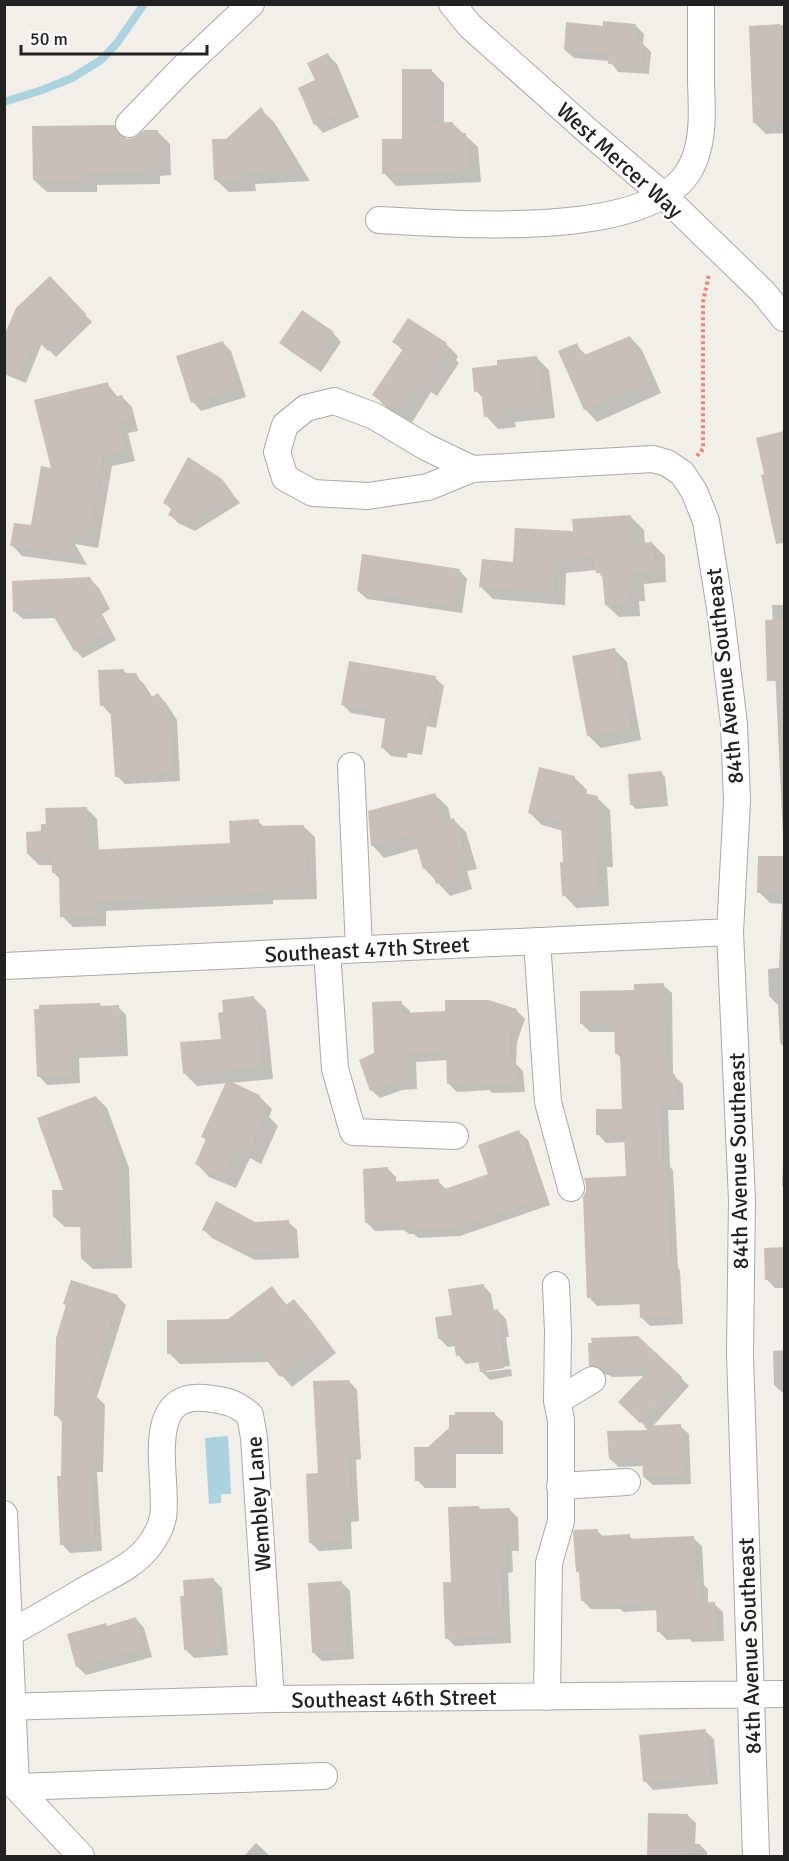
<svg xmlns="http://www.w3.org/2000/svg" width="789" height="1861" viewBox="0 0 789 1861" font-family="Signika,sans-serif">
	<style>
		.water { fill: #aad3df }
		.shadow { fill: #0003 }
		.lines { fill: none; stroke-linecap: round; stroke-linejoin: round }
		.stream { stroke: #aad3df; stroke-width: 8 }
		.building { fill: #c7bfb8 }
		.minor-casing { stroke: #a9a9a9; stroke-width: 28 }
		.path { stroke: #fa8072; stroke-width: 4; stroke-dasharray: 3 3; stroke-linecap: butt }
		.minor { stroke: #fff; stroke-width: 26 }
		.labels { text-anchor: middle; stroke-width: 5; stroke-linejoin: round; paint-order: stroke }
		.street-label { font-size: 22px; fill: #222; stroke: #fff }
	</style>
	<rect width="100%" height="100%" fill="#f2efe9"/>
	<!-- water -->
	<path class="water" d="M228,1436L231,1494H221V1503L209,1504L205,1438Z"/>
	<!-- shadow -->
	<path class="shadow" d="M635,25L644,34L643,44L651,52L649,74L618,72L610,61L574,58L565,50L604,28Z
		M784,25V133L766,134L755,123L751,27Z
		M328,55L337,64L359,117L323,133L315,124L317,81Z
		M431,70L444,83V124L452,123L478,147L481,182L396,186L384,173L404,140Z
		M261,110L274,122L310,181L255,184L256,191L229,192L216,180L227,140Z
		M114,126L127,140L157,131L170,144L171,175L160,176V184L97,185V192H47L34,180Z
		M50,278L92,322L56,357L42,343L26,383L4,374V340Z
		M333,333L341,342L321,372L290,351L281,343Z
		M630,337L642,350L661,393L597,422L585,409L576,345L587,356Z
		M394,342L446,344L458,356L456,360L459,363L437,396L431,392L411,424L387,408L374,395L403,351Z
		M223,343L231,351L246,397L201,411L193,402L178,357Z
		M537,358L549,370L555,418L515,422L516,427L498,429L486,416L484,399L476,391L499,367Z
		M107,384L118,397H122L132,407L138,431L128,433L135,461L112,466L98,548L75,544L87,565L22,556L12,545L32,527Z
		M784,433V531L772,518L766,476L758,439Z
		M221,480L240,503L195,531L178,523L170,515L172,510L165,503Z
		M631,517L644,530L645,544L652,543L665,556L666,582L644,584L645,601H639L640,616L619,617L606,605L604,580L597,570L566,573L565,605L493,599L481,587L514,564L575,532Z
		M459,570L467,579L462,613L367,599L358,591Z
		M90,579L99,588L110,609L102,614L116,640L83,658L75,650L57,618L23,619L14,611Z
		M772,605H784V1047L780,1043L778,1005L769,996L768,969L779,968L782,904L770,903L759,892L784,858Z
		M614,649L627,662L641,740L601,748L588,735Z
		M123,670L128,675H135L144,684L153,698L158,695L166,703L177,720L180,781L125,784L117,776L112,714H110L102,705Z
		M435,678L444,686L436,728L427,726L422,755L408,753L407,758L391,756L382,747L386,719L351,713L342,704Z
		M661,773L665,777L668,806L636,809L632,805Z
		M574,777L587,790L586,795L597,798L610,810L613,867H607L609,906L576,908L564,895L563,831L542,825L530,813Z
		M435,795L448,807L451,820H454L466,832L477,869L467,871L472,889L450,896L424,868L419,848L384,858L372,845Z
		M86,808L97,819L99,851L231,844L258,821L265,828L303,826L315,837L317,899L273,900V904L106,911V926L73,927L62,916L60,879L53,872V865H39L28,854L47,826Z
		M663,985L672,993L673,1075L683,1084L684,1110H668L670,1167L673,1170L678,1268L680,1271L683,1324L650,1326L641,1317V1304L597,1306L589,1297L628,1177L626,1142L606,1143L598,1134L623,1110L622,1059L617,1054L616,1032H590L582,1024L635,992Z
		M254,998L266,1010L273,1079L230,1083L260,1097L272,1109L269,1117L278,1126L261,1164L250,1158L236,1188L209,1177L197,1164L207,1141L203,1136L227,1083L197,1086L184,1073L222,1040Z
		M401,1003L410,1011V1014L516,1010L525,1019L517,1042L516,1064L523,1071L525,1092L492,1093L490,1090L457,1092L448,1083V1060L416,1062L417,1089L402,1090L380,1098L371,1090L375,1054Z
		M100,1004L102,1007H118L126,1015L128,1056L79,1058L80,1083L47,1085L39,1076Z
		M96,1097L107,1108L129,1168L132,1268L93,1269L82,1259V1227H65L54,1217L65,1191Z
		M519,1132L528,1140L550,1205L460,1236L418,1238L414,1234H409L404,1230L375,1231L367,1223L388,1169L396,1177V1183L438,1181L447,1190L490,1175Z
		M784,1140V1188L782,1186Z
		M288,1222L297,1230L299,1258L255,1260L212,1238L204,1230Z
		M784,1248V1288H775L767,1280L765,1249Z
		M483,1285L491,1294L494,1311H498L506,1319L509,1337H506L510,1366L486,1369V1372L511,1369L512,1376L490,1380L481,1371L480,1362L466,1364L458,1355L456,1346L448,1347L439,1338L454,1316Z
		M272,1288L288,1306L294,1301L305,1312L336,1353L292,1387L270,1362L180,1364L169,1353L229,1320Z
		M117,1296L126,1305L97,1397L105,1405L103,1472H97L102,1551L70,1553L62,1544L63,1423L56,1415L67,1306Z
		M593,1344L681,1378L689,1386L652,1427L680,1426L689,1434L691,1484L653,1485L644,1477V1466L619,1467L610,1459L650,1431L621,1402L646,1376L612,1377L609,1375L599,1374L591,1365Z
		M784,1350V1393H783L774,1385L773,1351Z
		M349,1381L357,1390L361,1459L356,1460L359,1521L351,1522L352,1549L319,1551L310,1542L319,1475Z
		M494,1413L503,1422V1454H456V1488H425L417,1480L428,1448Z
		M479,1507L481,1510L509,1509L518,1518L519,1551H512L513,1572L508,1573L511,1643L455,1646L447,1638L453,1583Z
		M597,1531L604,1537L629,1536L634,1540L693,1538L702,1546L704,1585L708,1589V1604H714L723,1612L724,1641L692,1642L690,1639L667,1640L659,1632L658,1610L624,1612L620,1609H591L582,1600L581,1575L577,1571Z
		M213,1579L222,1588L228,1655L194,1658L185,1649L186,1597Z
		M341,1582L350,1591L354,1659L322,1661L313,1652Z
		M136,1619L144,1628L152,1657L86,1675L77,1666L108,1627Z
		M705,1731L714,1739L718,1784L653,1790L645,1781Z
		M687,1815L696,1823L695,1844H699L707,1852V1856H649Z
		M256,1843L270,1856H244Z"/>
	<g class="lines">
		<!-- stream -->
		<path class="stream" d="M4,102L42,90L72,78L101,60L117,43L144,4"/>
	</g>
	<!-- building -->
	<path class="building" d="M603,21L636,24L634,41L643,42L641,66L608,64L609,54L564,50L566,22L603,26Z
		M780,24L781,42H784V122L753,123L749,26Z
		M328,53L352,109L314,125L298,88L315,80L307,63Z
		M402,69H432V123L453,122L454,133H466L469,170L426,173L382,174V139H402Z
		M261,107L281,139L276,141H282L299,169L243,172L244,179L214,180L212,139H226Z
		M114,125L118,134L126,139L134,138L144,130H158L159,163L148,164V172L85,173V180H33L32,126Z
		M50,276L86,314L48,351L35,338L19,377L4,371V336L16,308Z
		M302,310L334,332L312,365L279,343Z
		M408,318L447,343L444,347L447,349L424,385L418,381L398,412L372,395L403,349L392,342Z
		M630,336L650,381L584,410L558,351L577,343L582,356Z
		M223,341L238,388L191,403L176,356Z
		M537,356L543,406L503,410L504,415L484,417L481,391L474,392L472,368L497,365V360Z
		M108,382L111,398L122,395L129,420L118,423L125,450L102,456L88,538L67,535L79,556L10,546L14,523L31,525L41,466L51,468L34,400Z
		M784,431V543L776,544L761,475L764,474L756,438Z
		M188,457L222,479L233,494L186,524L168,515L172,508L163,503Z
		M631,515L633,543L652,542L655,570L632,572L633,589H627L628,604L605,605L602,573H596L594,557L554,560L553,593L479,587L482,559L513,562L515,528L573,531L572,519Z
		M362,554L460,569L454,606L357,591Z
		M90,577L103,600L95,605L109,631L74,651L50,610L13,612L12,581Z
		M784,619V681H767L765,620Z
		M615,648L630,728L587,736L572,656Z
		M349,661L436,676L428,720L419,718L414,747L400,745L399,750L381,748L386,713L341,705Z
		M124,669L123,673H136L150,698L158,693L169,710L173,773L115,777L110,705L100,706L98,670Z
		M539,767L575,776L572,786L580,787L579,792L598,796L601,855H595L597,894L562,896L560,862H563L561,822L528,813Z
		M662,771L664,802L630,805L628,774Z
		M435,793L443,821L454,818L465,856L456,859L461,877L436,884L431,866L423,869L413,834L371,846L368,811Z
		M87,807L88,850L230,843L229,821L259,819V826L304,825L306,888L262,890V893L95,901L96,915L60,917L59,873H52L51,854H27L26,832L41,831V824H46L45,808Z
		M758,856H784V893H757Z
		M664,983L666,1074H675L676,1102H660L662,1161L665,1160L670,1261H673L675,1317L640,1318L639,1296L587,1298L583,1197L586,1191V1185L584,1178L626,1176L624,1134L596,1135V1109H622L620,1054H615L614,1024H580V991L634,990V984Z
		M254,996L261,1067L183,1074L180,1042L221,1039L218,1013L223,1012L222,1000Z
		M445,1000H488L517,1009L509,1033V1061H515L517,1084L482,1085V1082L447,1084L446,1051L408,1054L409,1081L393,1082L370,1091L359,1060L374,1053L372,1002L402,1001V1013L445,1011Z
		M100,1003V1006L119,1005L120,1048L71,1050L72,1075L37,1077L34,1009H39V1005Z
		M227,1080L260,1095L255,1107L266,1112L248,1152L237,1147L223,1177L195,1164L206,1139L201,1137Z
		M96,1096L119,1156L122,1258L81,1259L80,1217H53L52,1190H63L37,1118Z
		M519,1130L543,1197L451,1229L408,1230V1226H399L398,1222L365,1223L363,1169L388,1167L389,1182L439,1179V1191L488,1174L478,1145Z
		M216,1201L255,1222L289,1220L291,1250L245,1252L202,1230Z
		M784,1247V1279L765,1280L764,1248Z
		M71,1280L118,1295L88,1394L97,1395L95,1465L90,1464L94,1543L60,1545L57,1476H61L62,1416H54L56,1338L66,1305L63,1304Z
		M484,1284L487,1311L498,1309L501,1329H499L504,1368L480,1372L477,1353L456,1356L453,1337L438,1339L435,1317L452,1315L448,1289Z
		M272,1286L286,1305L294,1299L326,1342L280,1377L260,1352L167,1354V1320L228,1319Z
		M638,1336L682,1377L640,1423L618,1402L652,1367L602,1369L599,1367L589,1366L588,1343H592L591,1338Z
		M349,1380L353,1452H348L351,1513L343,1514L344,1541L309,1543L306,1474L318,1473L313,1381Z
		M455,1412H495V1446L448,1447L449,1480L415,1481L414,1447H428L449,1428V1415H455Z
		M681,1424L683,1476L643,1477L642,1458L609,1459L607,1431L647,1430L644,1426Z
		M479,1506V1509L510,1508L511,1543H505L506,1565H500L503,1635L445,1639L443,1582H451L448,1507Z
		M598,1529V1536L630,1534V1539L694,1536L696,1579H700L701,1603L715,1602L716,1633L683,1634L682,1632H657L656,1602L614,1604V1601H581L579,1572H576L573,1532L574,1530Z
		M214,1578L220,1647L184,1650L180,1596H184L183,1580Z
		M342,1581L346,1651L312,1653L308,1583Z
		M136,1617L144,1648L76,1667L67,1634L106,1623L107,1626Z
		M706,1729L710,1776L643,1782L639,1735Z
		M648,1813L688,1814L687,1857H647Z"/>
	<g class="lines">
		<!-- minor casing -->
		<g class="minor-casing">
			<path id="minor" d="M452,4L470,26L590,133L664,196L763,292L784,318
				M129,124L182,69L251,4
				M379,220C450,223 660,243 693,163C704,138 702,110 701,82C701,56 701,30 701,4
				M472,469L426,447L374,416L334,401L306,408L285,425L277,452L285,478L313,493L368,496L428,487L472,469L653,459L667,463L682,473L694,491L706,521L720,608L734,724L737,800L730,932L742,1200L740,1354L756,1856
				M351,766L359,949
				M537,941L548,1102L571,1188
				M327,951L335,1069L353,1132L455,1136
				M4,966L730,932
				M557,1401L592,1380
				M560,1486L627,1482
				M4,1514L16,1787L81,1856
				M10,1633C37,1618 63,1603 90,1587C110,1576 135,1565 149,1546C156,1537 161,1527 163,1517C169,1481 141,1392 204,1398C224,1400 235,1402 250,1415L254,1438L271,1699
				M547,1697L549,1563L561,1521V1420L557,1401L558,1332L556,1285
				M4,1707L271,1699L784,1694
				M16,1787L324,1776"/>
		</g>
		<!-- path -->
		<path class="path" d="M697,456L703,449V302L709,274"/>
		<!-- minor -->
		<use href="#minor" class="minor"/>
	</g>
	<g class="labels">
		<!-- street labels -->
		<g class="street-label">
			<text transform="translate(620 160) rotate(42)" y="8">West Mercer Way</text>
			<text transform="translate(724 676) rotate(-96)" y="8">84th Avenue Southeast</text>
			<text transform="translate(367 949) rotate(-3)" y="8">Southeast 47th Street</text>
			<text transform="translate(738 1161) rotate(-91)" y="8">84th Avenue Southeast</text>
			<text transform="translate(258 1504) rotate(-94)" y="8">Wembley Lane</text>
			<text transform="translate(749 1646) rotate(-92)" y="8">84th Avenue Southeast</text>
			<text transform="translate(394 1698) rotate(-1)" y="8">Southeast 46th Street</text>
		</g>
	</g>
	<!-- border -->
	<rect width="789" height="1861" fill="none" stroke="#222222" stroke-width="12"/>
	<!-- scale -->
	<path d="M21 45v9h186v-9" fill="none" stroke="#222222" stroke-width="3"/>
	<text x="30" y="45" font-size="18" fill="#222222" stroke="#ffffff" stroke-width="4.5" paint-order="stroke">50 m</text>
</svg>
